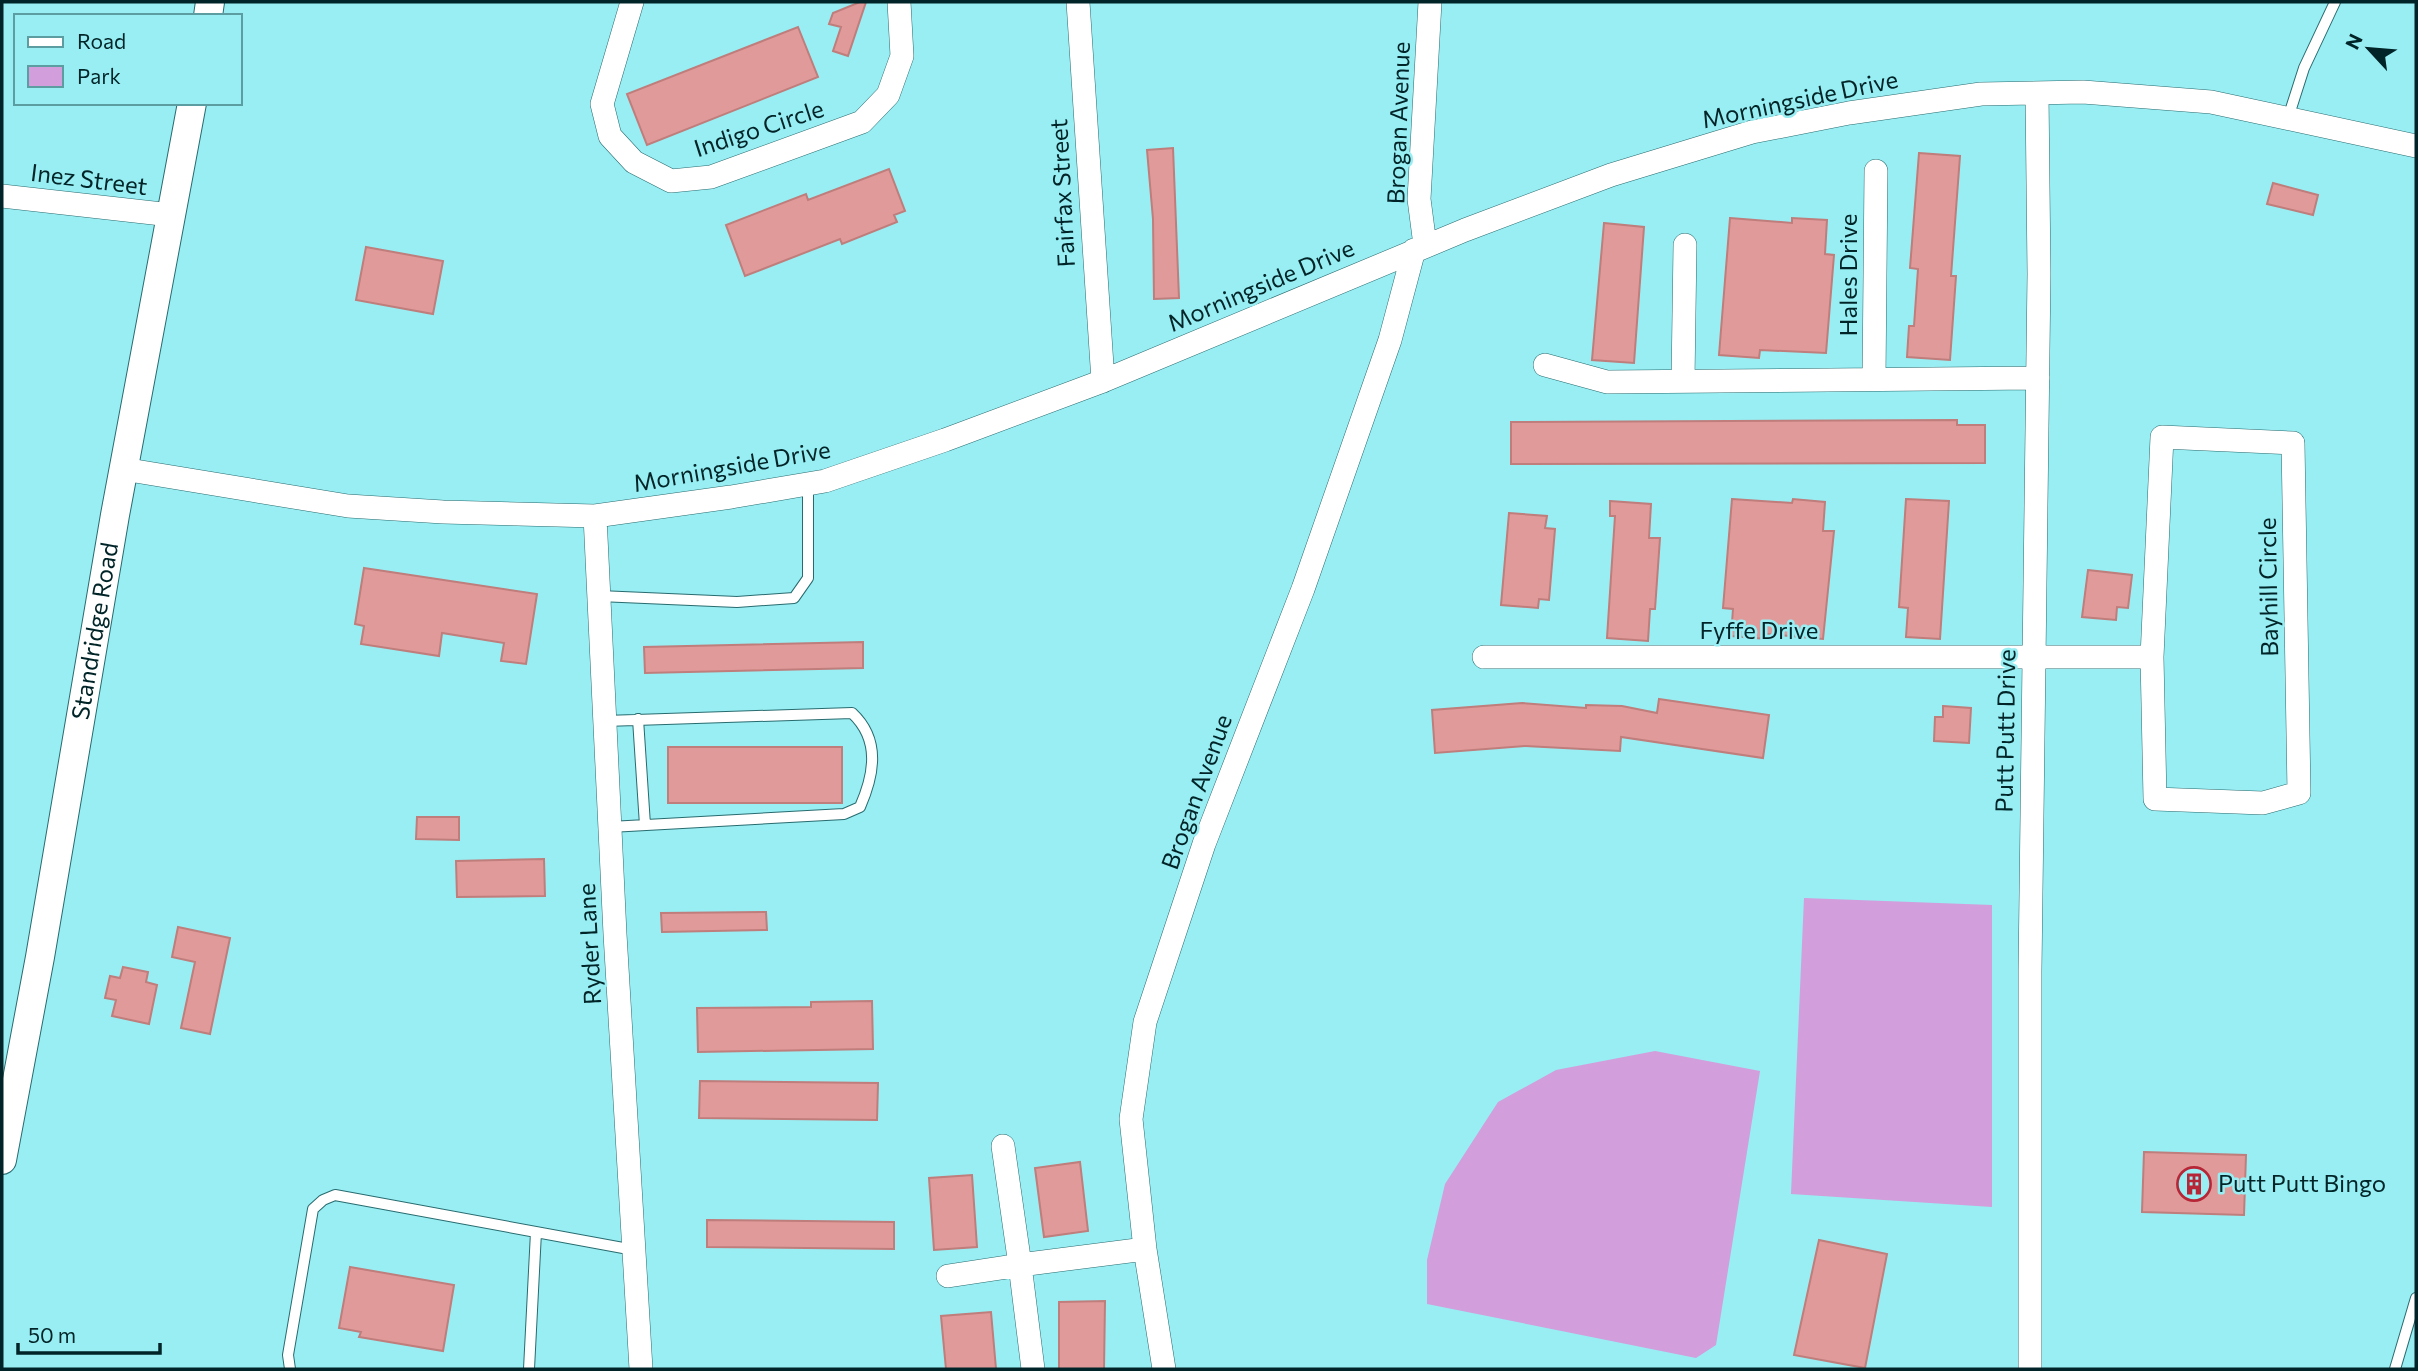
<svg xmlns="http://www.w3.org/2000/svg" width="2418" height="1371" viewBox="0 0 2418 1371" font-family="Commissioner,sans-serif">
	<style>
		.green { fill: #d29edc }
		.building { fill: #e09a99; stroke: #bf7d7b; stroke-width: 2 }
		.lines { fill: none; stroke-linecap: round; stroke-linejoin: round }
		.service-casing { stroke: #286b6f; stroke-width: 12 }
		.minor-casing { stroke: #286b6f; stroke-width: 24 }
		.tertiary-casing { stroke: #286b6f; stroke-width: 30 }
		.service { stroke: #fff; stroke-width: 10 }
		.minor { stroke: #fff; stroke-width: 23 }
		.tertiary { stroke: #fff; stroke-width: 28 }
		.labels { text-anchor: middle; stroke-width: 5; stroke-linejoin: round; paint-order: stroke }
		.street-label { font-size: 24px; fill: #002427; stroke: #98eef3 }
		.poi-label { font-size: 24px; fill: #002427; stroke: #98eef3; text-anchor: start }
	</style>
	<rect width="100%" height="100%" fill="#98eef3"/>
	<!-- green -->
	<path class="green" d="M1804,898L1992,905V1207L1791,1194Z
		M1655,1051L1760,1071L1716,1345L1696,1358L1427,1304V1260L1445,1184L1498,1102L1556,1070Z"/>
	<!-- building -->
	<path class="building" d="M860,2H866L848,56L833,51L841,27L829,24L833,13Z
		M798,27L818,77L647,145L627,94Z
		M1173,148L1179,298L1154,299L1153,219L1147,150Z
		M1919,153L1960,156L1951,276H1956L1950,360L1907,357L1909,326H1914L1918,269L1910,268Z
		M889,169L905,211L894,215L897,222L842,244L840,239L745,276L726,225L806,194L808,200Z
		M2273,183L2318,195L2313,215L2267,204Z
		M1730,218L1792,223V218L1827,220L1825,254L1834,255L1826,353L1760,350L1759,358L1719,355Z
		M1604,223L1644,227L1634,363L1592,360Z
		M366,247L443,261L433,314L356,300Z
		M1957,420V425H1985V463L1511,464V422Z
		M1732,499L1792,503L1793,499L1825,502L1823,531H1834L1823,639L1766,634V639L1731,636L1733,609L1723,608Z
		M1906,499L1949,501L1940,639L1906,637L1908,608L1899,607Z
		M1610,501L1651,504L1649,538H1660L1655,609H1650L1648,641L1607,638L1615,516H1610Z
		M1509,513L1547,516L1545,528L1555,529L1549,600L1539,599L1538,608L1501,605Z
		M364,568L537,594L526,664L501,661L504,643L442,633L439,656L361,644L364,626L355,624Z
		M2088,570L2132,575L2128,608L2117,607L2116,620L2082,617Z
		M863,642V668L645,673L644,647Z
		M1659,699L1769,715L1763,758L1621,737L1620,751L1525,746L1435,753L1432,710L1522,703L1586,708V705L1622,706L1657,713Z
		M1943,706L1971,708L1969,743L1934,741L1935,717H1943Z
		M668,747H842V803H668Z
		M417,817H459V840L416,839Z
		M544,859L545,896L457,897L456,861Z
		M766,912L767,930L662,932L661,913Z
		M178,927L230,938L210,1034L181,1028L195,962L172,957Z
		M123,967L148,972L146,982L157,985L149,1024L112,1016L116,1000L105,998L110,976L120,978Z
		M872,1001L873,1049L698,1052L697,1008L811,1007V1002Z
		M700,1081L878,1083L877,1120L699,1118Z
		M2144,1152L2246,1155L2244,1215L2142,1212Z
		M1080,1162L1088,1231L1044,1237L1035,1168Z
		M972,1175L977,1247L934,1250L929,1178Z
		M707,1220L894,1222V1249L707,1247Z
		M1819,1240L1887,1254L1865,1368L1794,1355Z
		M350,1267L454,1285L443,1351L359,1337L361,1332L339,1328Z
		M1105,1301L1104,1369H1059V1302Z
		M991,1312L996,1369H946L941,1316Z"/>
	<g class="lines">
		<!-- service casing -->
		<g class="service-casing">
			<path id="service" d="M2288,118L2304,68L2335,2
				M599,596L737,602L794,598L808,578V484
				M638,719L645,825
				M605,721L852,713C881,740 874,775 860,807L844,814L610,827
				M290,1369L288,1355L313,1209L323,1200L335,1195L634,1250
				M529,1369L536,1232
				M2395,1369L2416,1298"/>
		</g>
		<!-- minor casing -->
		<g class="minor-casing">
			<path id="minor" d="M632,2L602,104L610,136L634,162L671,181L711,177L862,122L888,95L902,56L899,2
				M1078,2L1103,381
				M2,196L171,215
				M1425,245L1419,199L1430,2
				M1545,365L1607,382L2038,378
				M1874,379L1876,171
				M1683,381L1685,245
				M123,469L348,506L443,512L595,516L731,497L825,481L945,440L1103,381L1465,230L1611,175L1752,132L1849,113L1981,94L2083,92L2211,102L2416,146
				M595,516L615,934L641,1369
				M1484,657H2152L2162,437L2293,443L2299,793L2263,803L2155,799L2152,657
				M1003,1146L1020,1265L1145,1249
				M948,1276L1020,1265L1033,1369
				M1164,1369L1145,1249L1131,1119L1145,1022L1204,844L1303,589L1390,340L1414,250
				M2030,1369V970L2039,274L2037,93"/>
		</g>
		<!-- tertiary casing -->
		<g class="tertiary-casing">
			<g id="tertiary">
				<path d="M208,16L210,2"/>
				<path id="s1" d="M2,1160L40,957L115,515L192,103"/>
			</g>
		</g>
		<!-- service -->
		<use href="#service" class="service"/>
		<!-- minor -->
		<use href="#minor" class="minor"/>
		<!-- tertiary -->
		<use href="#tertiary" class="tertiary"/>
	</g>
	<!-- icons -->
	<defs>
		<g id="building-ring" transform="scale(1.75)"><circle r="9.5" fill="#98eef3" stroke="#b72637" stroke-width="1.5"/><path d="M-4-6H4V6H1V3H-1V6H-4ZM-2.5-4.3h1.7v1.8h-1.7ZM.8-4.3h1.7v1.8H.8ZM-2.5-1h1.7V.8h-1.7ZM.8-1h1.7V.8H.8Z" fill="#b72637"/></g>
	</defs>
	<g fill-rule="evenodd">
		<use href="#building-ring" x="2194" y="1184"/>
	</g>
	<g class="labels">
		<!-- street labels -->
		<g class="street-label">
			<text transform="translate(1800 100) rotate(-12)" y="8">Morningside Drive</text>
			<text transform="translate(1399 123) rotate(-88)" y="8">Brogan Avenue</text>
			<text transform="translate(759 129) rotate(-18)" y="8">Indigo Circle</text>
			<text transform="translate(89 180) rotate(7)" y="8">Inez Street</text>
			<text transform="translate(1063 193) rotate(-93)" y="8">Fairfax Street</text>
			<text transform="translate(1849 275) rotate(-90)" y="8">Hales Drive</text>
			<text transform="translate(1261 286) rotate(-23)" y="8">Morningside Drive</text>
			<text transform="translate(732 467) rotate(-10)" y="8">Morningside Drive</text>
			<text transform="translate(2269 587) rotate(-91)" y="8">Bayhill Circle</text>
			<text dy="8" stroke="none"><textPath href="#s1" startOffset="537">Standridge Road</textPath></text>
			<text x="1759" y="639">Fyffe Drive</text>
			<text transform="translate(2006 731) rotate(-89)" y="8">Putt Putt Drive</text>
			<text transform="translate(1197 792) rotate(-70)" y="8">Brogan Avenue</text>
			<text transform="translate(590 944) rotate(-93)" y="8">Ryder Lane</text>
		</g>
		<!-- poi labels -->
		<g class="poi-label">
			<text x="2218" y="1192">Putt Putt Bingo</text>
		</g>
	</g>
	<!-- border -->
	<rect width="2418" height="1371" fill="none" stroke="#002427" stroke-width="7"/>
	<!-- legend -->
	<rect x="14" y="14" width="228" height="91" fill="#98eef3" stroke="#5b9da1" stroke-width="2"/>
	<rect x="28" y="37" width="35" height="10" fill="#ffffff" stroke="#5b9da1" stroke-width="2"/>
	<text x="77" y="49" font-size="21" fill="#002427">Road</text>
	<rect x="28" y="66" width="35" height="21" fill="#d29edc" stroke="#5b9da1" stroke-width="2"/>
	<text x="77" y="84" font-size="21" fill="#002427">Park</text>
	<!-- north arrow -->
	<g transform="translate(2369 49) rotate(296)" stroke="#98eef3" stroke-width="5" paint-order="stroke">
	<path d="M0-5L12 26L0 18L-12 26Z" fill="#002427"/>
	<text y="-10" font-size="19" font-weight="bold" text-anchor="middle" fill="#002427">N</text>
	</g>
	<!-- scale -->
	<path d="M18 1343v10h142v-10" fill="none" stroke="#002427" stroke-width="3.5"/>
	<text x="28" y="1343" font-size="21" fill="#002427" stroke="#98eef3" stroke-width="5" paint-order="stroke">50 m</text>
</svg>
